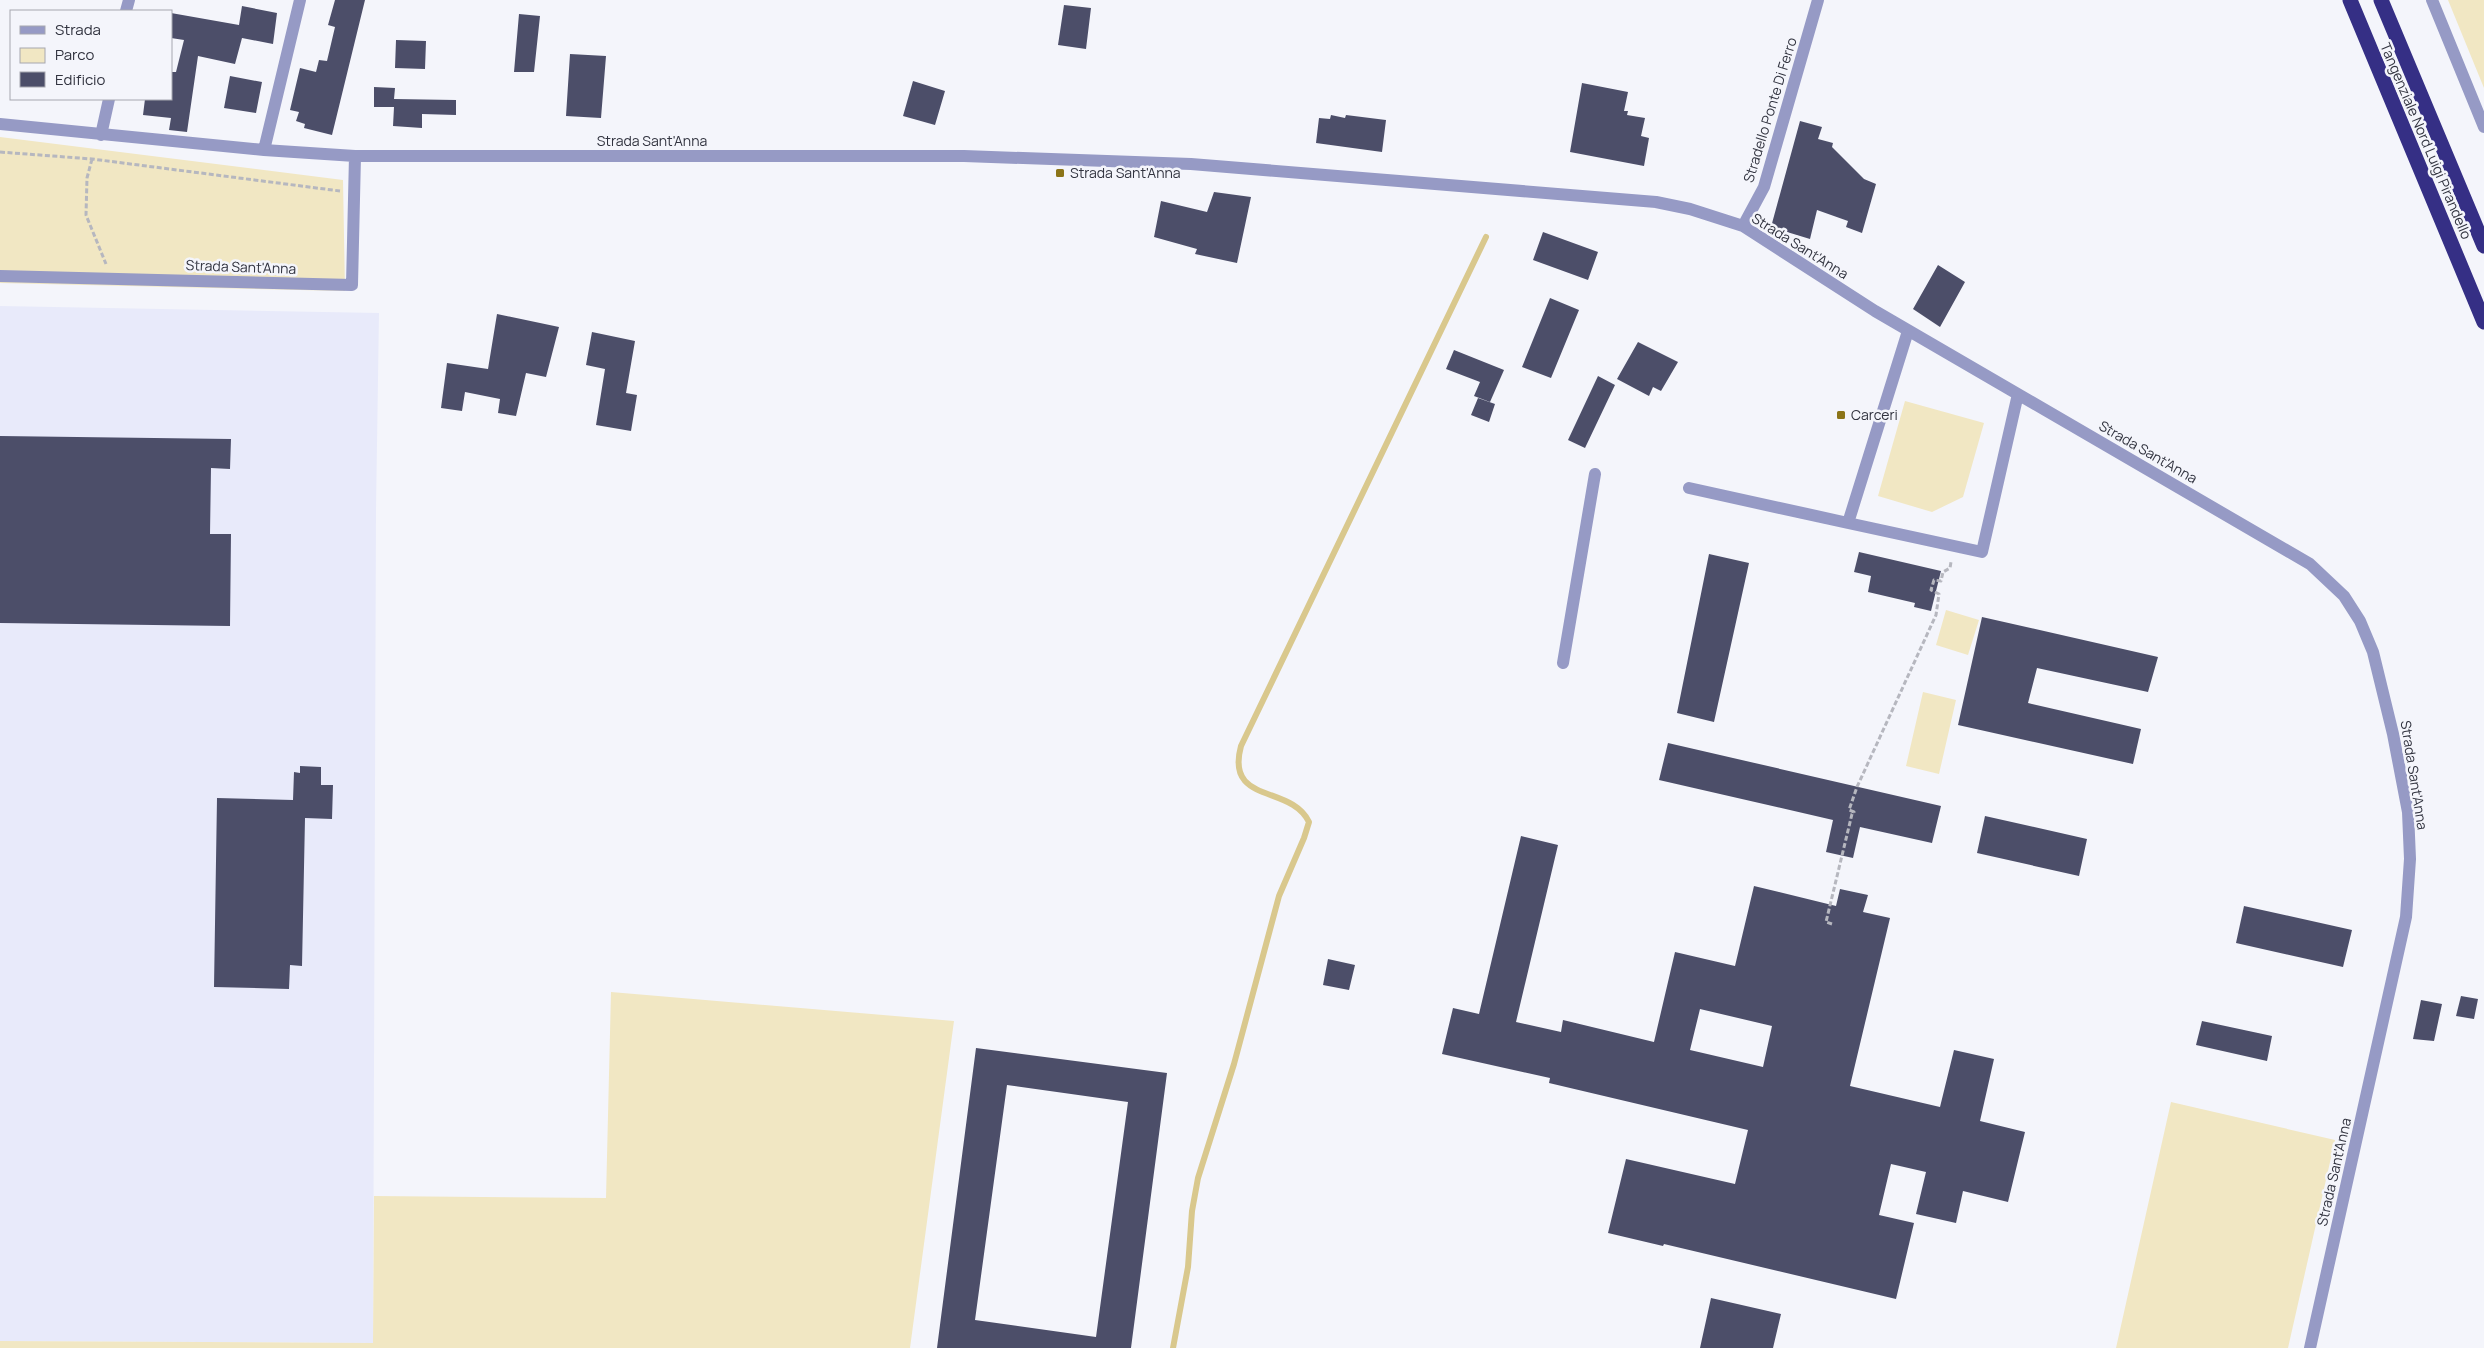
<svg xmlns="http://www.w3.org/2000/svg" width="2484" height="1348" viewBox="0 0 2484 1348" font-family="Manrope,sans-serif">
	<style>
		.built { fill: #e8eafa }
		.green { fill: #f1e7c3 }
		.lines { fill: none; stroke-linecap: round; stroke-linejoin: round }
		.stream { stroke: #d9c88d; stroke-width: 6 }
		.building { fill: #4c4e69; fill-rule: evenodd }
		.path { stroke: #b6b7bf; stroke-width: 3; stroke-dasharray: 5 2.5; stroke-linecap: butt }
		.minor { stroke: #969ac5; stroke-width: 12 }
		.highway { stroke: #352f85; stroke-width: 15 }
		.poi-dot { fill: #8b7418; stroke: #f4f5fb; stroke-width: 2 }
		.labels { text-anchor: middle; stroke-width: 5; stroke-linejoin: round; paint-order: stroke }
		.street-label { font-size: 14px; fill: #31333f; stroke: #f4f5fb }
		.poi-label { font-size: 14px; fill: #31333f; stroke: #f4f5fb; text-anchor: start }
	</style>
	<rect width="100%" height="100%" fill="#f4f5fb"/>
	<!-- built -->
	<path class="built" d="M0,306L379,313L376,511L373,1343L0,1341Z"/>
	<!-- green -->
	<path class="green" d="M2448,0H2484V88Z
		M0,137L343,180L345,291L0,283Z
		M1905,401L1984,423L1963,497L1932,512L1878,496Z
		M1946,610L1979,620L1968,655L1936,645Z
		M1923,692L1956,700L1939,774L1906,766Z
		M611,992L954,1021L910,1348H0V1341L373,1343L374,1196L606,1198Z
		M2171,1102L2335,1140L2288,1348H2116Z"/>
	<g class="lines">
		<!-- stream -->
		<path class="stream" d="M1173,1348L1188,1267L1192,1211L1198,1178L1234,1064L1279,896L1304,838L1309,822C1291,784 1225,805 1241,746L1486,237"/>
	</g>
	<!-- building -->
	<path class="building" d="M335,0H365L332,135L304,128L305,124L296,121L299,112L290,110L300,68L316,72L319,60L327,61L335,27L328,25Z
		M1064,5L1091,8L1086,49L1058,45Z
		M242,6L277,13L273,44L242,38L235,64L198,56L187,132L169,130L171,118L143,115L145,99H171V72H176L184,40L171,38V13L239,25Z
		M519,14L540,16L534,72H514Z
		M396,40L426,41L425,69L395,68Z
		M570,54L606,56L601,118L566,116Z
		M230,76L262,82L256,113L224,108Z
		M913,81L945,91L935,125L903,116Z
		M1582,83L1628,92L1624,111H1628L1627,115L1645,118L1641,136L1649,138L1644,166L1570,152Z
		M374,87L395,88L394,99L456,100V115L422,114V128L393,126L394,107H374Z
		M1331,115L1345,118L1346,115L1386,120L1382,152L1316,143L1319,118L1330,119Z
		M1800,121L1822,127L1818,139L1833,143L1832,147L1864,179L1876,184L1862,233L1846,227L1848,221L1817,210L1810,239L1771,227Z
		M1214,192L1251,197L1237,263L1195,254L1197,249L1154,237L1161,201L1207,212Z
		M1543,232L1598,252L1588,280L1533,260Z
		M1938,265L1965,282L1940,327L1913,309Z
		M1550,298L1579,310L1551,378L1522,367Z
		M497,314L559,327L546,377L526,373L516,416L498,413L500,399L465,392L462,411L441,408L447,363L488,369Z
		M592,332L635,341L626,393L637,395L631,431L596,425L605,369L586,365Z
		M1638,342L1678,362L1661,391L1653,387L1649,396L1617,379Z
		M1454,350L1504,370L1490,402L1474,396L1480,382L1446,369Z
		M1598,376L1615,385L1585,448L1568,440Z
		M1478,398L1495,404L1489,422L1471,415Z
		M0,436L231,439L230,469L211,468L210,534H231L230,626L0,623Z
		M1859,552L1941,571L1931,611L1914,607L1915,603L1868,592L1871,576L1854,572Z
		M1709,554L1749,563L1714,722L1677,713Z
		M1982,617L2158,657L2148,692L2037,668L2028,703L2141,729L2133,764L1958,725Z
		M1668,743L1941,806L1932,843L1860,827L1853,858L1826,852L1833,820L1659,780Z
		M300,766L321,767V785H333L332,819L305,818L302,966L290,965L289,989L214,987L217,798L293,800L294,772L300,773Z
		M1985,816L2087,839L2079,876L1977,853Z
		M1521,836L1558,845L1516,1022L1561,1032L1563,1020L1654,1042L1675,952L1735,966L1754,886L1836,906L1840,889L1868,895L1863,912L1890,918L1850,1086L1940,1107L1954,1050L1994,1059L1980,1121L2025,1132L2008,1202L1963,1191L1956,1223L1916,1214L1926,1172L1891,1164L1879,1215L1914,1223L1896,1299L1664,1244L1663,1246L1608,1233L1626,1159L1735,1184L1748,1130L1549,1083L1550,1078L1442,1054L1453,1008L1479,1014ZM1700,1009L1772,1026L1763,1067L1690,1050Z
		M2244,906L2352,930L2343,967L2236,943Z
		M1328,959L1355,965L1349,990L1323,985Z
		M2461,996L2478,999L2474,1019L2456,1016Z
		M2421,1000L2442,1004L2434,1041L2413,1039Z
		M2202,1021L2272,1036L2267,1061L2196,1045Z
		M976,1048L1167,1073L1131,1348H937ZM1007,1085L1128,1102L1096,1337L975,1320Z
		M1711,1298L1781,1314L1773,1348H1700Z"/>
	<g class="lines">
		<!-- path -->
		<path class="path" d="M0,152L92,159L340,191
			M92,159L87,178L86,215L106,264
			M1832,924L1826,922L1852,814L1854,812L1849,810L1857,787L1936,615L1939,594L1931,590L1934,580L1941,581L1943,572L1950,568L1951,562"/>
		<!-- minor -->
		<path class="minor" d="M2432,0L2484,127
			M126,11L129,0
			M0,124L264,150L355,156H964L1191,164L1656,202L1690,209L1743,226L1875,311L2310,564L2344,596L2360,621L2373,652L2393,734L2408,812L2410,859L2406,917L2310,1348
			M101,135L109,99
			M264,150L300,0
			M1743,226L1764,187L1818,0
			M0,276L352,285L355,156
			M1908,331L1848,523L1982,552L2018,394
			M1689,488L1848,523
			M1563,663L1595,474"/>
		<!-- highway -->
		<path class="highway" d="M2350,0L2484,322
			M2381,0L2484,246"/>
	</g>
	<!-- markers -->
	<g class="poi-dot">
		<rect x="1055" y="168" width="10" height="10" rx="2.5"/>
		<rect x="1836" y="410" width="10" height="10" rx="2.5"/>
	</g>
	<g class="labels">
		<!-- street labels -->
		<g class="street-label">
			<text transform="translate(1770 110) rotate(-73)" y="5">Stradello Ponte Di Ferro</text>
			<text x="652" y="146">Strada Sant'Anna</text>
			<text transform="translate(2426 141) rotate(67)" y="5">Tangenziale Nord Luigi Pirandello</text>
			<text transform="translate(1800 246) rotate(32)" y="5">Strada Sant'Anna</text>
			<text transform="translate(241 267) rotate(2)" y="5">Strada Sant'Anna</text>
			<text transform="translate(2148 452) rotate(30)" y="5">Strada Sant'Anna</text>
			<text transform="translate(2414 775) rotate(81)" y="5">Strada Sant'Anna</text>
			<text transform="translate(2334 1172) rotate(-77)" y="5">Strada Sant'Anna</text>
		</g>
		<!-- poi labels -->
		<g class="poi-label">
			<text x="1070" y="178">Strada Sant'Anna</text>
			<text x="1851" y="420">Carceri</text>
		</g>
	</g>
	<!-- legend -->
	<rect x="10" y="10" width="162" height="90" fill="#f4f5fb" stroke="#a6a7b0"/>
	<rect x="20" y="26" width="25" height="8" fill="#969ac5" stroke="#a6a7b0"/>
	<text x="55" y="35" font-size="15" fill="#31333f">Strada</text>
	<rect x="20" y="48" width="25" height="15" fill="#f1e7c3" stroke="#a6a7b0"/>
	<text x="55" y="60" font-size="15" fill="#31333f">Parco</text>
	<rect x="20" y="72" width="25" height="15" fill="#4c4e69" stroke="#a6a7b0"/>
	<text x="55" y="85" font-size="15" fill="#31333f">Edificio</text>
</svg>
